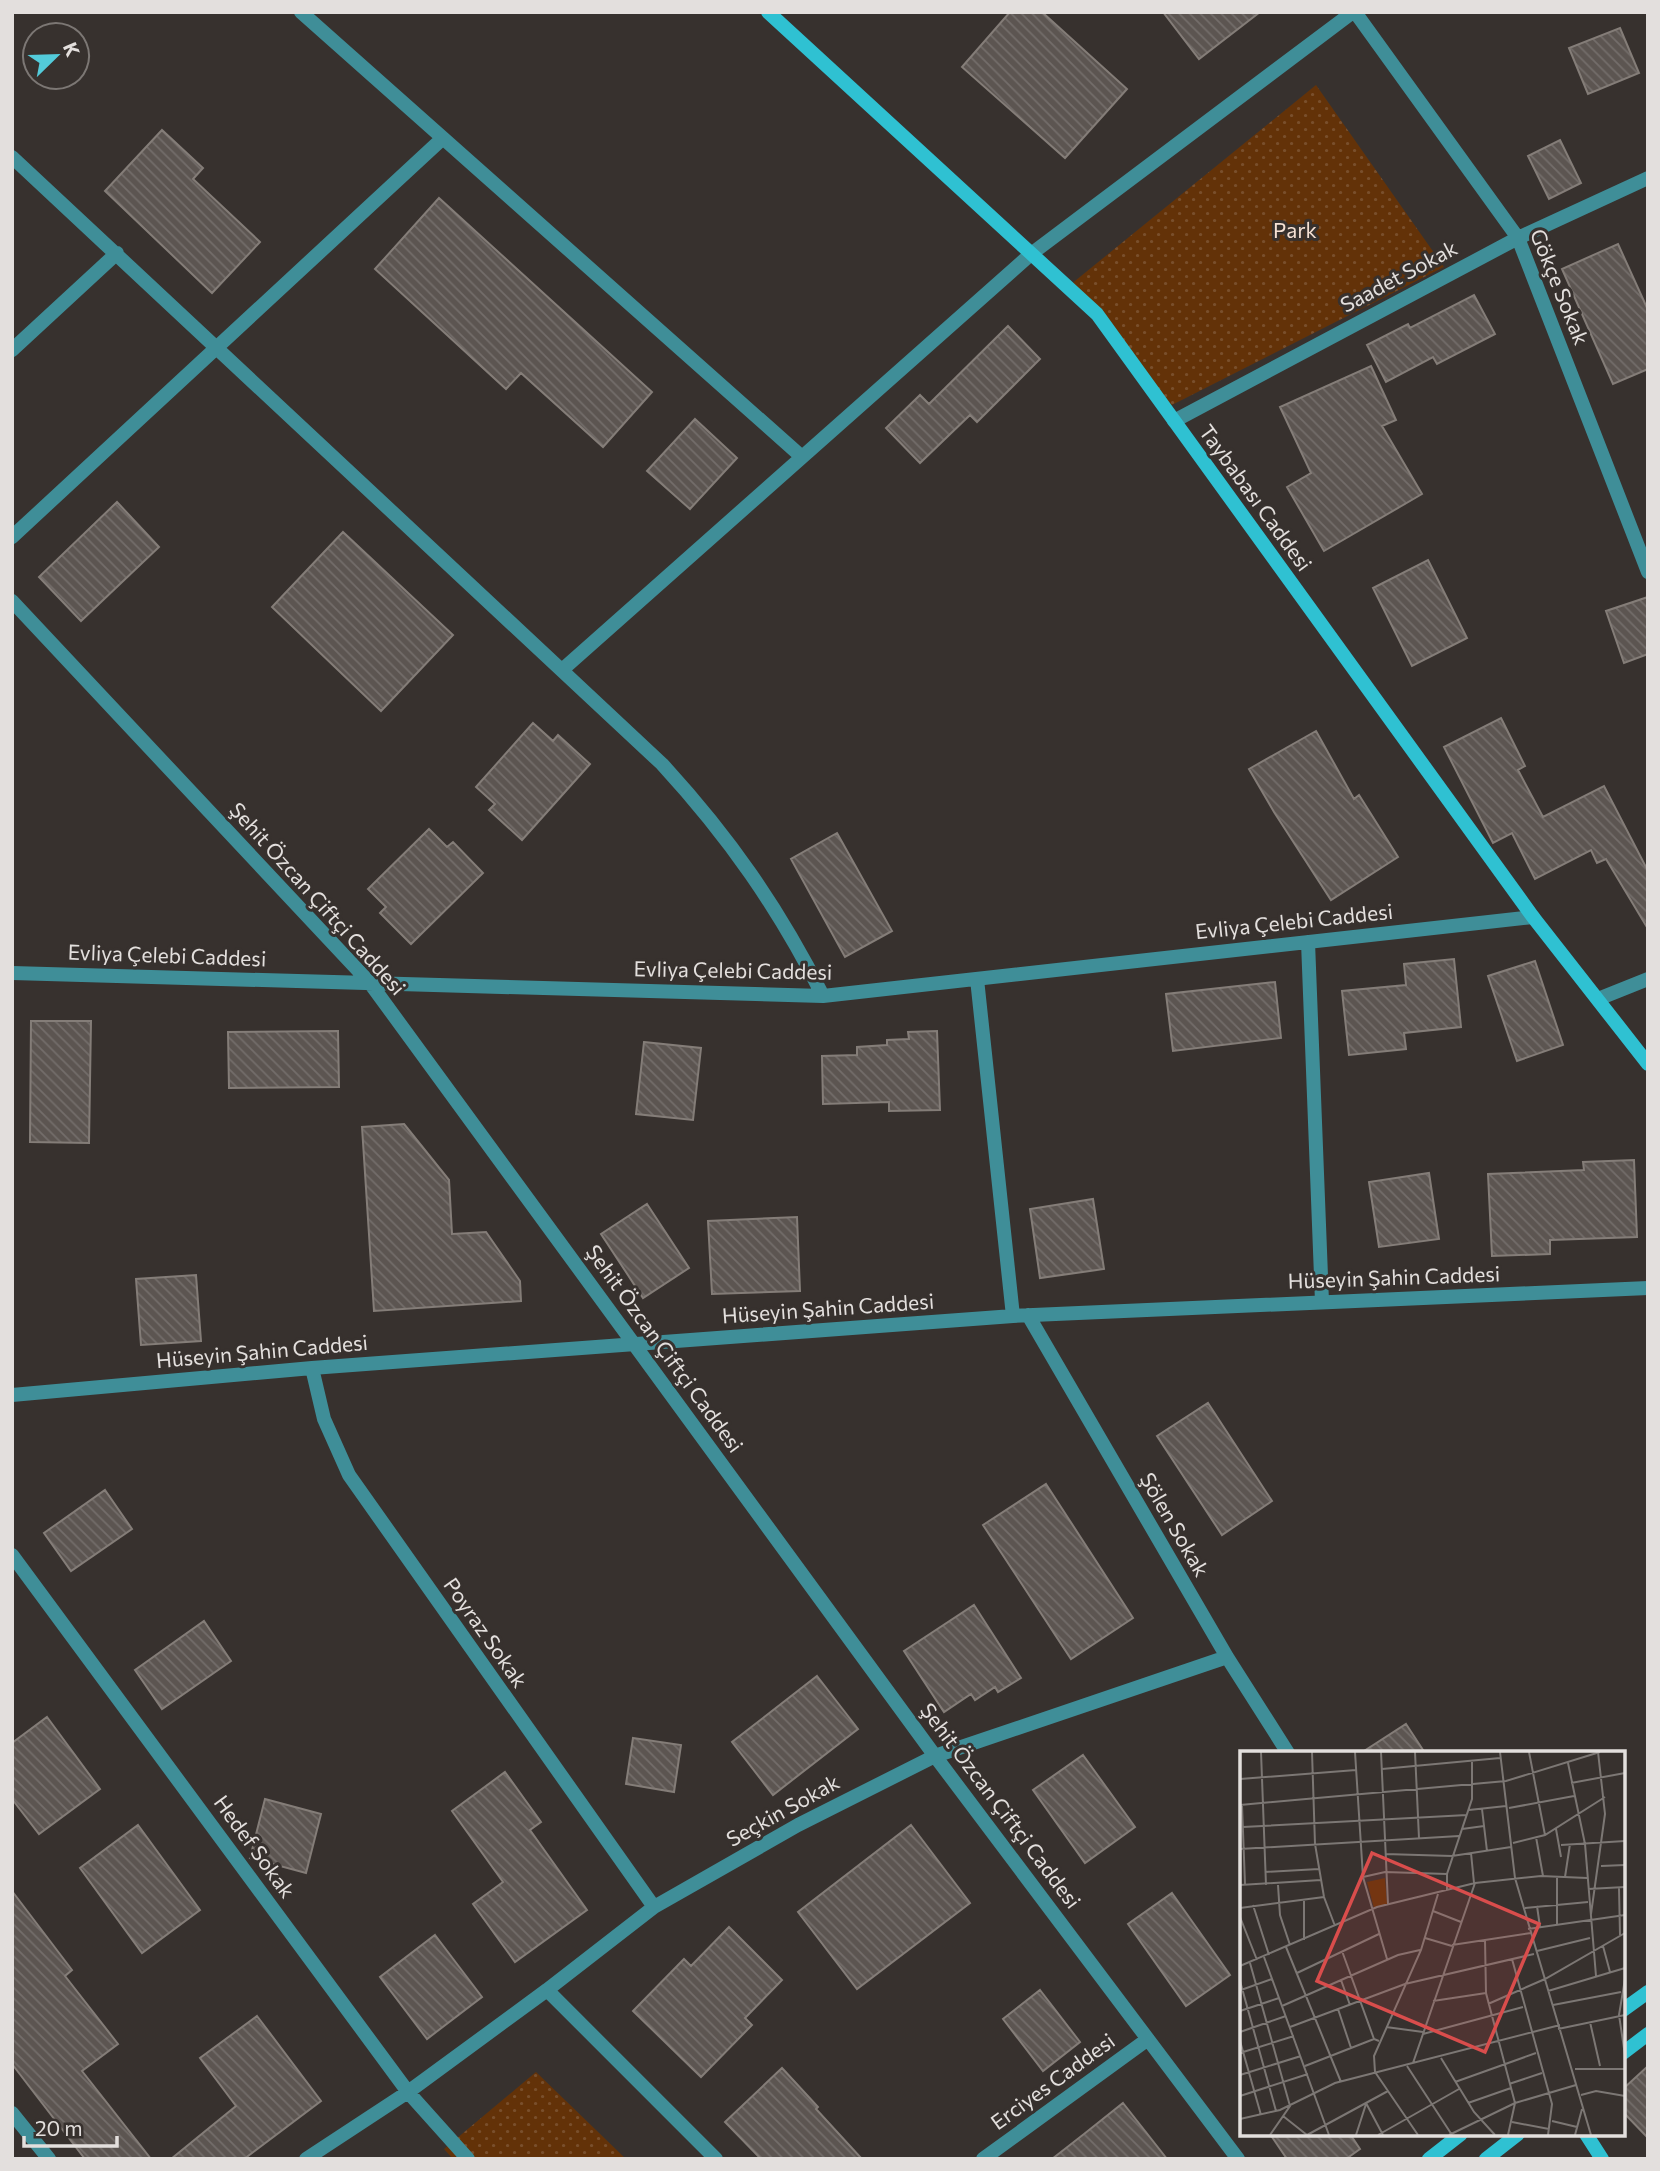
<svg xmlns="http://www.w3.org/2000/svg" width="1660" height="2171" viewBox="0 0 1660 2171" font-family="Commissioner,sans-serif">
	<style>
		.park { fill: url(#park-dots) }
		.building { fill: url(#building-back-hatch); stroke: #847d78; stroke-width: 2 }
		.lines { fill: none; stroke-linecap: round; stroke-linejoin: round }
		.street { stroke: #3f8e98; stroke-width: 14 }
		.secondary { stroke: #2fc1d2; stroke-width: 14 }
		.labels { text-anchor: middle; stroke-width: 6; stroke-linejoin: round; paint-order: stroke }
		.park-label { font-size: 21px; fill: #f5e0d3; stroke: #37312e }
		.street-label { font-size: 21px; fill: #e3dfdd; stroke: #37312e }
		.inset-road { fill: none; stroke: #7c7774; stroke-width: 2 }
		.view { fill: #d94d4c; fill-opacity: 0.15; stroke: #d94d4c; stroke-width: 3.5 }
		.inset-edge { fill: none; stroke: #e3dfdd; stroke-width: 3.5 }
	</style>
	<defs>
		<pattern id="park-dots" width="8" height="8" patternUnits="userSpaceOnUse" patternTransform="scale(1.75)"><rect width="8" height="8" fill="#633208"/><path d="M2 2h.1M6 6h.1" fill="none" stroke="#794f2c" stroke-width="1.8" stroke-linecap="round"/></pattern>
		<pattern id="building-back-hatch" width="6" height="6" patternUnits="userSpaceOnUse" patternTransform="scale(1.75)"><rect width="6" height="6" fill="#5c5551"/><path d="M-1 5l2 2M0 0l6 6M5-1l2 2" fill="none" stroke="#736d6a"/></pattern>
	</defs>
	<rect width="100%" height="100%" fill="#37312e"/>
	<!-- park -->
	<path class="park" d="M1316,85L1444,267L1170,406L1070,285Z
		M536,2072L626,2159H453L444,2149Z"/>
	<!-- building -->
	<path class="building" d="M1010,12H1042L1127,89L1065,158L962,67Z
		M1163,12H1260L1199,59Z
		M1620,28L1639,73L1588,94L1569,48Z
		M162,130L203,168L193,179L260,242L212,293L105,191Z
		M1560,140L1581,183L1549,199L1528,156Z
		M439,198L652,392L603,447L521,373L506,389L375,269Z
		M1618,244L1648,310V369L1613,384L1562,269Z
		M1474,295L1495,334L1437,364L1433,357L1386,382L1367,345L1408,324L1410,328Z
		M1008,326L1040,359L977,422L970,415L920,463L886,428L920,395L929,404Z
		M1371,366L1396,420L1382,426L1422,494L1324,551L1287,487L1311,473L1280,407Z
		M695,419L737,458L690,509L647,471Z
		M117,502L159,547L81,621L39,577Z
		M343,532L453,635L381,711L272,607Z
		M1428,560L1467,638L1412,666L1373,588Z
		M1648,597V654L1624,663L1606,611Z
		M1501,718L1525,766L1518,770L1543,817L1604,786L1648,871V929L1606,859L1597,863L1591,850L1535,879L1512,833L1493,843L1444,747Z
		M533,723L553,741L558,735L590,764L522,840L489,810L495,804L476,787Z
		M1316,731L1354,799L1359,795L1398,857L1331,900L1274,812L1249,769Z
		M429,829L447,847L453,842L483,873L411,944L380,913L386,907L368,889Z
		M837,833L892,931L845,957L791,859Z
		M1454,959L1461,1027L1404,1033L1406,1049L1349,1055L1342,991L1406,985L1404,964Z
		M1535,961L1563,1045L1517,1061L1488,976Z
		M1275,982L1281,1038L1173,1051L1166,994Z
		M31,1021H91L89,1143L30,1142Z
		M338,1031L339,1087L229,1088L228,1032Z
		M937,1031L940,1110L889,1111V1102L823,1104L822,1056L857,1055V1047L887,1045V1040L909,1039L908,1032Z
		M644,1042L701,1048L693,1120L636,1114Z
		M404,1124L449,1180L452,1234L486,1232L520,1281L521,1301L374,1311L362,1127Z
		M1634,1160L1637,1237L1550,1240V1254L1492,1256L1488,1174L1584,1170L1583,1162Z
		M1429,1173L1439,1239L1379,1247L1369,1182Z
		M1093,1199L1104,1269L1040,1278L1030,1209Z
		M647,1204L689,1268L643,1298L601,1234Z
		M797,1217L800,1291L712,1294L708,1221Z
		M196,1275L201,1341L141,1345L136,1279Z
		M1208,1403L1272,1501L1222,1535L1157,1436Z
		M1046,1484L1133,1618L1071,1659L983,1525Z
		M105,1490L132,1529L71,1571L44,1533Z
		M974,1605L1021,1678L998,1692L995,1687L975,1700L971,1694L944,1712L904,1651Z
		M204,1621L231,1661L162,1709L135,1670Z
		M817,1676L858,1729L773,1795L732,1742Z
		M47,1717L100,1789L39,1834L12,1799V1743Z
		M1406,1724L1425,1753H1361Z
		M633,1738L681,1745L674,1792L626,1784Z
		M1083,1755L1135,1827L1085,1863L1033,1790Z
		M505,1772L541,1822L530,1830L587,1910L515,1962L473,1904L503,1882L452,1811Z
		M265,1799L321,1814L306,1873L250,1858Z
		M138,1825L200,1910L142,1953L80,1868Z
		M911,1825L970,1903L857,1989L798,1912Z
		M12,1891L72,1970L65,1976L118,2044L82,2071L151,2159H85L12,2064Z
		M1172,1893L1230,1975L1186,2006L1128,1924Z
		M729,1927L782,1980L745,2018L752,2025L701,2077L633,2011L684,1959L691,1966Z
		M435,1935L482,1997L427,2039L380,1977Z
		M1040,1990L1080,2042L1043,2071L1003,2019Z
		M257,2016L321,2101L244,2159H171L236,2106L200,2058Z
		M1648,2066V2138L1623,2112V2089Z
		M782,2068L818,2107L816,2109L862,2159H761L725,2122Z
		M1123,2103L1167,2159H1052L1084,2134Z
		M1270,2134H1350L1360,2149L1346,2159H1287Z"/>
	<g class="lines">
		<!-- street -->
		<path class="street" d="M301,12L802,457
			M1355,12L1518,238L1648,572
			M12,157L662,764C729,837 778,907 823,996
			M12,350L117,253
			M1174,421L1518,238L1648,178
			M12,537L443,138
			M12,601L370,983L935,1756L1238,2159
			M562,670L1031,254L1353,12
			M1308,942L1322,1302
			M12,973L823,996L1533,917
			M977,979L1013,1316
			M1598,999L1648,979
			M1028,1315L1227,1657L1288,1753
			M312,1368L324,1419L349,1475L654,1907
			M12,1395L312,1368L1013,1316L1648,1288
			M12,1555L408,2092L468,2159
			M547,1990L716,2159
			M12,2113L49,2159
			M306,2159L408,2092L547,1990L654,1907L798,1825L935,1756L1227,1657
			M983,2159L1148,2039"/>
		<!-- secondary -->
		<path class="secondary" d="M768,12L1097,314L1533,917L1648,1064
			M1623,2010L1648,1992
			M1623,2053L1648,2034
			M1586,2134L1602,2159
			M1429,2159L1461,2134
			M1486,2159L1518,2134"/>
	</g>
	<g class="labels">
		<!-- park labels -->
		<g class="park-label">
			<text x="1295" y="238">Park</text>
		</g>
		<!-- street labels -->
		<g class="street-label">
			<text transform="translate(1399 277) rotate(-28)" y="7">Saadet Sokak</text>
			<text transform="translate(1559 287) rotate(68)" y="7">Gökçe Sokak</text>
			<text transform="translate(1255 498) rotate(54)" y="7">Taybabası Caddesi</text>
			<text transform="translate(317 899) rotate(48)" y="7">Şehit Özcan Çiftçi Caddesi</text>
			<text transform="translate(1294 922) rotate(-6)" y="7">Evliya Çelebi Caddesi</text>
			<text transform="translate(167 956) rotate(2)" y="7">Evliya Çelebi Caddesi</text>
			<text transform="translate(733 971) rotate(1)" y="7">Evliya Çelebi Caddesi</text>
			<text transform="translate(1394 1278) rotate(-2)" y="7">Hüseyin Şahin Caddesi</text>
			<text transform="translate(828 1309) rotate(-4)" y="7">Hüseyin Şahin Caddesi</text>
			<text transform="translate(664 1349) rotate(54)" y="7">Şehit Özcan Çiftçi Caddesi</text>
			<text transform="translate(262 1352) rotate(-5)" y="7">Hüseyin Şahin Caddesi</text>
			<text transform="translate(1174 1525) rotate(60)" y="7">Şölen Sokak</text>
			<text transform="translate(485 1633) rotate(55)" y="7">Poyraz Sokak</text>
			<text transform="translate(1000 1806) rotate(53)" y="7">Şehit Özcan Çiftçi Caddesi</text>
			<text transform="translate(783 1811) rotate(-29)" y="7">Seçkin Sokak</text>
			<text transform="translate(254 1847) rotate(54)" y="7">Hedef Sokak</text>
			<text transform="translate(1053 2082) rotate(-36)" y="7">Erciyes Caddesi</text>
		</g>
	</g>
	<!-- overview -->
	<g transform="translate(1240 1751)">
		<rect width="385" height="385" fill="#37312e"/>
		<path d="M145,127L147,153L134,157L127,131Z" fill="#633208"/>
		<path class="inset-road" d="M21,1L26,134M72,1L75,93L84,146L95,175M115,1L123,126L147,208M141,1L148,153M175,1L179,87M260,1L275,127L351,384M289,1L305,84M328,12L345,93L356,225M142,18L260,7M0,28L116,19M331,32L385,22M0,54L266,30L360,1M2,54L5,133M269,57L334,45M242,58L247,100M229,59L266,55M3,76L227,64M222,78L244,75M316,78L321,106M296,86L303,125M273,92L305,84L365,46M321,94L385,90M0,98L219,85M231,102L234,132M145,103L212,105L271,96M361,115L385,114M25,121L79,118M317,125V173M123,126L145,121L207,123M325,126L330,93M0,134L81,129M38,134L40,164L50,194M379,137L380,184M348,138L385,136M207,139V123L232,48V10M13,154L29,204M297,155L300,176M0,157L84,146M285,157L348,151M193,160L221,171M351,163L365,63L358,1M0,166L17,209M288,178L385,164M185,187L212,195M64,189V148M245,189L246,242L275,352L268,384M212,194L291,182M363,195L370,221M46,196L101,331M102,200L134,288L139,290M297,200L350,187M24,206L89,384M272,208L312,353L308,384M10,212L50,355L30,384M0,215L137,156L235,132L301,125L347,127M57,222L139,183M385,228L379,264L385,304M101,229L110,254M0,230L36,360M1,239L32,228M308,240L385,217M193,250L246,242M248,253L305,228L385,182M313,254L381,241M42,255L158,204L180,199M98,258L111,297M0,260L39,247M350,271L360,315M50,276L165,233L294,203M146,276L183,281M318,278L385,264M0,281L46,265M183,283L283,256M0,290L21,364M0,302L54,285M201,307L234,361L255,384M173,312L235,132M65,315L134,288M167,315L212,384M335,318H385M0,324L61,305M215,331L296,302M269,333L302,322M341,344L356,340L385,345M0,345L68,323M126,352L143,384M228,352L271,337M43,365L67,384M0,368L40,359L95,332L320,274M312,370L337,376M272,371L309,378M67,384L148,340M116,384L126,353M138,384L219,338M178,384L135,321L134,305L181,199L198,143M209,384L275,352L336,334M335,384L342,358"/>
		<path class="view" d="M132,102L299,173L245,301L77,230Z"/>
		<rect width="385" height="385" class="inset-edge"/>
	</g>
	<!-- border -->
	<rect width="1660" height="2171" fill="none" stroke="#e3dfdd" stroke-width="28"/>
	<!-- north arrow -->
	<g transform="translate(56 56) rotate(67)"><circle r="33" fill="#37312e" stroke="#7c7774" stroke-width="2"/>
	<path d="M0-5L12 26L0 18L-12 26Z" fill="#53cbda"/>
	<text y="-10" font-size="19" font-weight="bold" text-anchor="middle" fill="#e3dfdd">K</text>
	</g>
	<!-- scale -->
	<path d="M24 2136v10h93v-10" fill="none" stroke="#e3dfdd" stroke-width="3.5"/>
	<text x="35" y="2136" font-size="21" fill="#e3dfdd" stroke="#37312e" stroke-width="5" paint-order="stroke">20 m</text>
</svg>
